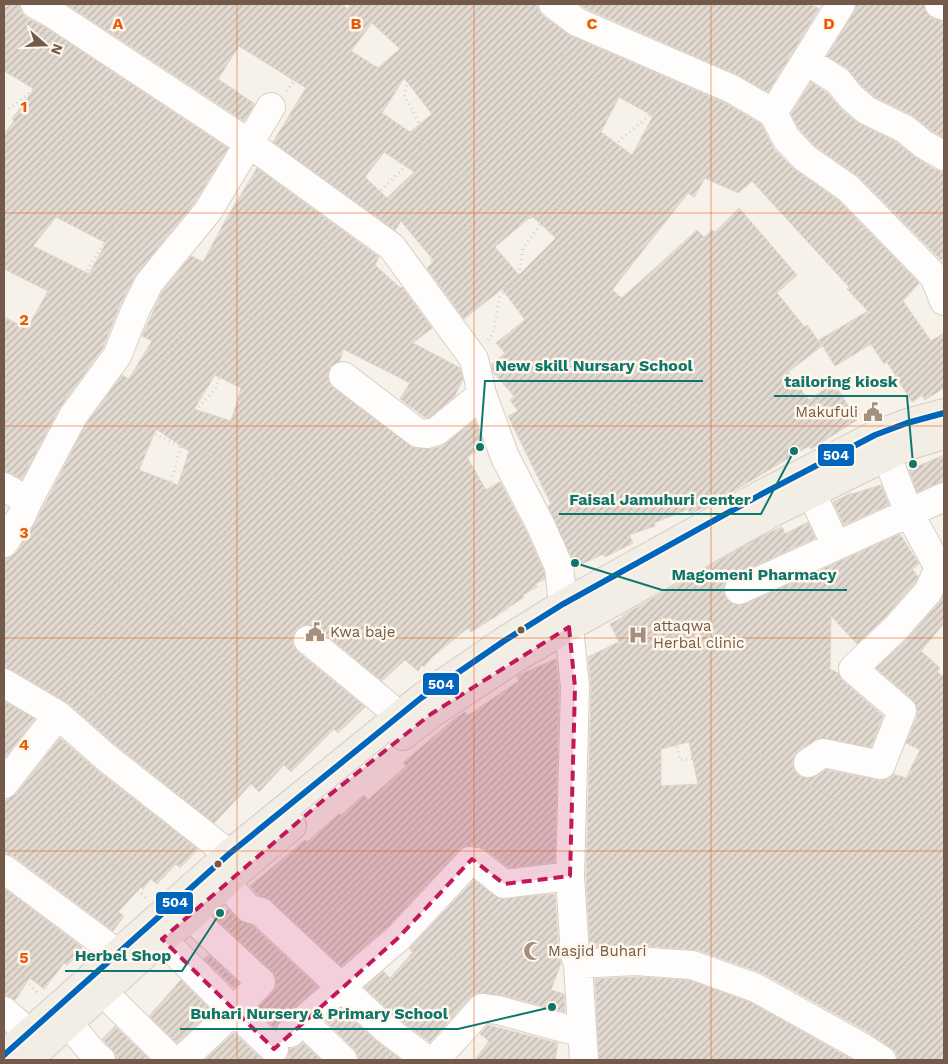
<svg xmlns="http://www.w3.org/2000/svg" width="948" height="1064" viewBox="0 0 948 1064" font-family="'Work Sans',sans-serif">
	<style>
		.building { fill: url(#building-hatch); stroke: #dfd5cc; fill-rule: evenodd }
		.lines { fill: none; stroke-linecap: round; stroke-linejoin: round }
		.minor-casing { stroke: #d5cfc8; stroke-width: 30 }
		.major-casing { stroke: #d5ccc6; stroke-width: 30 }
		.path { stroke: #d7d0cb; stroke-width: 3; stroke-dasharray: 1 4; stroke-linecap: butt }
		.minor { stroke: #fefdfc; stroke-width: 28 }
		.major { stroke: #f2ede5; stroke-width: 28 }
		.bus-1-casing { stroke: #fff7ea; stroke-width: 10 }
		.bus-1 { stroke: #0065bd; stroke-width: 6 }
		.marked { fill: #c2185b; fill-opacity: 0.2; stroke: #c2185b; stroke-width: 4; stroke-dasharray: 10 6; stroke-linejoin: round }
		.grid { fill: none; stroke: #e8590c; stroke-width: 1; stroke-opacity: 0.55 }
		.bus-dot { fill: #745a4a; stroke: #fff7ea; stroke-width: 2 }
		.labels { text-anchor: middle; stroke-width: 5; stroke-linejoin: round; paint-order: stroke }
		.poi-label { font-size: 15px; fill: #745a4a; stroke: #fff7ea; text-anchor: start }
		.grid-label { font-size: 16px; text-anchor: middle; font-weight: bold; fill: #e8590c; stroke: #fff7ea; stroke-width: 5; stroke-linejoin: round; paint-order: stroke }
		.leader { fill: none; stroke: #0f766e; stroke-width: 2 }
		.callout-dot { fill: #0f766e; stroke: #fff7ea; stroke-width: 2 }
		.callout-label { font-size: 16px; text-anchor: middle; font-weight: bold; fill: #0f766e; stroke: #fff7ea; stroke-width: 5; stroke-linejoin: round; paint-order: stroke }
		.line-badge { stroke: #fff7ea; stroke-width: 2 }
		.badge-label { font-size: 14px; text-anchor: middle; font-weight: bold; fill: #fff }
	</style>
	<defs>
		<pattern id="building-hatch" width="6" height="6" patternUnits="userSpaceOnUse" patternTransform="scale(1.25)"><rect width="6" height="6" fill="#e2dad1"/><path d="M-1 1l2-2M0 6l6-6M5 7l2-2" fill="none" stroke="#bcb4ac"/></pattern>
	</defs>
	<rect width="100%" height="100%" fill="#f6f2ea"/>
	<!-- building -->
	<path class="building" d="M4,4H19L21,12L27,18L45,27L228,148L195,202L135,276L120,305L103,348L59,409L22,479L12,474L4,471V317L27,329L48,291L4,269V134L14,121L12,119L34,89L4,71ZM56,217L106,243L89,274L33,246Z
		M66,4H342L348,9L351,4H538L539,11L543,16L571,36L725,103L761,124L774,149L794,169L838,200L919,283L903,301L931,341L944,333V388L925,400L922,395L912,402L887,362L884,364L871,344L835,366L819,340L868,311L847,289L849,287L752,181L738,193L705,178L694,197L688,193L612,290L622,298L697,230L704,237L712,230L715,232L739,208L797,275L777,293L803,325L805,327L807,325L822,346L788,372L809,400L834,383L857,420L811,449L809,446L710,505L690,514L688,509L654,523L655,526L629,535L633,543L605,557L603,554L576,567L548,506L551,504L508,416L518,411L510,400L514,396L493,372L491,365L505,353L496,343L525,320L502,289L464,319L427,268L434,261L401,221L395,230L273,142L306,88L239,46L218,79L255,104L244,121ZM372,23L400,49L378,68L351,51ZM404,78L432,114L410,132L382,113ZM619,97L653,116L632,155L601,132ZM384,152L414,172L387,198L365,177ZM533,217L556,238L519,275L495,247L529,218L530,219Z
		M579,4H810L819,9L768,92L738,75L585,8Z
		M856,4H924L927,14L933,19L944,21V138L932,131L912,115L875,97L862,86L847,68L827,56L854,12Z
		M811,82L827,93L841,109L856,122L896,142L915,157L936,170L944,172V256L941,260L859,177L815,146L799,129L791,114Z
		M257,168L379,257L375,265L400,288L402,287L432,328L413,343L460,368L463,380L454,397L430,417L426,418L400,399L410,383L343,349L340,361L330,367L328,375L329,382L334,388L409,445L416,448L431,449L442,446L475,420L484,446L467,457L486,490L500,482L527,533L544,571L545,579L535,584L537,587L523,595L524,597L498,615L471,632L468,628L432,657L424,667L422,665L418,671L405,660L382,681L318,628L310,625H303L296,630L293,638V645L298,652L365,707L338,733L334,729L291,772L284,765L259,792L251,784L214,823L118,747L68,703L12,670L4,667V559L11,557L17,552L34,525L86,424L122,375L129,379L152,341L142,336L162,292L191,256L203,262L225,221ZM215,375L241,388L231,421L194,409ZM156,429L189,451L178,485L139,470Z
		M944,455V482L938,483L917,492L909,470Z
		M881,485L889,505L844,525L833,502L851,493L852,494Z
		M808,522L815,538L733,576L727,581L723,589L725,597L730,602L737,605L745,604L900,534L919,564L912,569L918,577L915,583L884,618L857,644L831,616L830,669L838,673L843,681L883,716L871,747L820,738L799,750L794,756L792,764L795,771L801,777L809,778L826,770L878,780H885L893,774L906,778L920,750L906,743L917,717V707L912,699L876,668L907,639L940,602L944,594V623L921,651L940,668L937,672L944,677V1060H898L896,1052L890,1047L868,1032L764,974L697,950L636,945L590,948L586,876L591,687L588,657L619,642L610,624L623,617L622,616L764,535L782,527L785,534ZM689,742L698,784L661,786V749Z
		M556,659L559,688L555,862L509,868L485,849L473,846H465L459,850L387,927L341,966L272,901L257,894L250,886L305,840L307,842L339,814L341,815L364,795L368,800L406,766L403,763L453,720L465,712L467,716L519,681L517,676L519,675Z
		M4,701L35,719L4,759Z
		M60,738L98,771L198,849L180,868L176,864L157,884L151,879L143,889L141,887L118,912L124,916L113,931L13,856L4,854V803L7,799L16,794Z
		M474,880L500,899L555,894L559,956L561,963L551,990L564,994L565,1012L502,995L477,993L470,998L430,1042L396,1017L364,987L383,971L390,978L413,952L409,949Z
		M4,888L82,947L68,965L64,963L44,989L30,978L15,1000L4,996Z
		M228,909L237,919L253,926L318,987L279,1022L275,1028L256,1010L273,992L276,985V977L272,971L217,920Z
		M209,955L239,983L234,988L204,959Z
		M635,977L689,980L750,1002L853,1060H599L595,979Z
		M181,980L212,1011L177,1043L149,1016Z
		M341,1008L375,1040L401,1060H358V1055L354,1049L326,1021Z
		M488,1025L558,1043L555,1060H475L489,1041L480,1034Z
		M115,1026L150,1060H116V1054L102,1039Z
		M234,1033L263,1060H205Z
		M303,1043L321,1060H285L289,1053V1048H294Z"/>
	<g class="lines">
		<!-- minor casing -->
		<g class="minor-casing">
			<path id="minor" d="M35,4L53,14L250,144L392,247L474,359L482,394L505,457L541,526L559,567L563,604L569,627L575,687L570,876L575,955L578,964L584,1060
				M553,4L577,22L732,89L773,113L841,4
				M939,4L944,6
				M807,61L838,81L851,97L866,110L905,129L923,144L944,156
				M773,113L786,138L805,158L848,188L934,276L944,301
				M343,376L418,433L427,434L437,431L482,394
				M887,457L909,513L939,568L944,574
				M4,487L28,501L21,517L4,543
				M812,494L836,546
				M28,501L73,416L117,356L135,311L149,283L208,211L271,107
				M739,590L944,497
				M308,640L399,715
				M4,683L58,715
				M808,763L823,753L881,765L902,711L853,669L895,629L928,592L939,568
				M4,784L58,715L108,759L229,854
				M4,869L118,954
				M226,883L248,908L261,912L341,987L398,938L470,861L476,862L504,884L570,876
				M162,939L234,1011L261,982L191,917
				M578,964L635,961L692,965L756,988L860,1046L882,1060
				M104,993L172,1060
				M4,1011L29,1033
				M303,1021L341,987L386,1029L427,1060
				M69,1024L94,1054L101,1060
				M290,1033L303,1021L343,1060
				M182,1060L234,1011L274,1049
				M435,1060L482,1008L498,1010L582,1033"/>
		</g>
		<!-- major casing -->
		<g class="major-casing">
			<path id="major" d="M403,736L431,714L516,658L569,627L772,513L910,445L944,435
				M4,1055L229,854L421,698L504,641L563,604L760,495L875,435L907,423L944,413
				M28,1060L162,939L191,917L232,877L292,826"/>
		</g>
		<!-- path -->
		<path class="path" d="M167,61L180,36L204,4
			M286,91L328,41L329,24L347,4
			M4,111L16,104L34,89L53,61L56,43
			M370,201L420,152V125L404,95L407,84L452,48L456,35L464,24L473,17L480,4
			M4,205L101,96L126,109L135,95
			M406,228L413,216L458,178L484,164L532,123V113L542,91L554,75L568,43
			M431,261L563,144L572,116L603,59
			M488,340L493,334L500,296L518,277L523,249L541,223L599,168L619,141L649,116L669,86
			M128,422L180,446L249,468L295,486L361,529
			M4,430L89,267L123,213L144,182L170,149L184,128
			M526,448L536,445L620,404L656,409L706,396L720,432L735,461L746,476
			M581,488L604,478L624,471L663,451C663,449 664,444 665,443C671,433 707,425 718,425
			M36,535C65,550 93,565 120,582C171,616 217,656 263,697
			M103,612L152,644L194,684L241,723
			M307,617L309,606L315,596L386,494L420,463L424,456
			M9,661L72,554L109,457L148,387L188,325
			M72,680L98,698H102L152,644L200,581L226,532L263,433
			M63,691L72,680L60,670L94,625L138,555L144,533L172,479L185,430L198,408L215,390L232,345L239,312L283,323L292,298L331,230
			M598,701C617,703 648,703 664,691L680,760L752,752L774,759L786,758
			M4,731L12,736
			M49,763L130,824
			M900,777L910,783C907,807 922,808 940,817L944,829
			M810,786L811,787L843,802L832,832
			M184,788L263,697L294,657
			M25,796C41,805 93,832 101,847C102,849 102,851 102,854L146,898
			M102,854L140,813
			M32,861L95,779
			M942,862L944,855
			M314,929L385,861L508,756L512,776H551
			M4,960L16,969L38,994
			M402,1012L476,932L503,907
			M872,1027L894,990L911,953L927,895
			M662,1060V1033L670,987
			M782,1060L797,1038"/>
		<!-- minor -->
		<use href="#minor" class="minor"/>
		<!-- major -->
		<use href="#major" class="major"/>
		<!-- bus-1 casing -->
		<g class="bus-1-casing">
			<path id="bus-1" d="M4,1055L229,854L421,698L504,641L563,604L760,495L875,435L907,423L944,413"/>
		</g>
		<!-- bus-1 -->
		<use href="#bus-1" class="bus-1"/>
	</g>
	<!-- marked area -->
	<path class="marked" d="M569,627L575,687L570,876L504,884L472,859L398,938L274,1049L162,939L327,797L431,714Z"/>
	<!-- grid -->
	<path class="grid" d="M237,4V1060M474,4V1060M711,4V1060M4,213H944M4,426H944M4,638H944M4,851H944"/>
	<!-- icons -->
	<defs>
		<g id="civic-bare" transform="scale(1.5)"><path d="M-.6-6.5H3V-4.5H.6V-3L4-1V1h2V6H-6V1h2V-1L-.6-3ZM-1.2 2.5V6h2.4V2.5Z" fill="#a28f82" stroke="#fff7ea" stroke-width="2.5" paint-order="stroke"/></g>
		<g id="hospital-bare" transform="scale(1.5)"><path d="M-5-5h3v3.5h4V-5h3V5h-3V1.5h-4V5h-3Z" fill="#a28f82" stroke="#fff7ea" stroke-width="2.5" paint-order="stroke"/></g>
		<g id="mosque-bare" transform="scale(1.5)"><path d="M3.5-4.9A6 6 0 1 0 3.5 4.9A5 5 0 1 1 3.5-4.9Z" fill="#a28f82" stroke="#fff7ea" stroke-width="2.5" paint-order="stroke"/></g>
	</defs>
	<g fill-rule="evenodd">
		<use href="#civic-bare" x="873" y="412"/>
		<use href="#civic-bare" x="315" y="632"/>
		<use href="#hospital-bare" x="638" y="635"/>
		<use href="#mosque-bare" x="533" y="951"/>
	</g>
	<!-- markers -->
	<g class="bus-dot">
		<circle cx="521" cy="630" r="4.5"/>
		<circle cx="218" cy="864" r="4.5"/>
	</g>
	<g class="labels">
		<!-- poi labels -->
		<g class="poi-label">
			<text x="858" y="417" text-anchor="end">Makufuli</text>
			<text x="653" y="631">attaqwa<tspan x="653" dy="17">Herbal clinic</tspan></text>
			<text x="330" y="637">Kwa baje</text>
			<text x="548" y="956">Masjid Buhari</text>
		</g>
	</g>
	<g class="grid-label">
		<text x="118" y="29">A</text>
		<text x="356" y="29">B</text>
		<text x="592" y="29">C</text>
		<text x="829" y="29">D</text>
		<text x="24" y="112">1</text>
		<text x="24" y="325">2</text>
		<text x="24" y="538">3</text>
		<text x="24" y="750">4</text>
		<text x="24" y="963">5</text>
	</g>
	<!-- callouts -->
	<path class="leader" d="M480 447L485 381H703M913 464L907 396H774M794 451L761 514H559M575 563L662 590H847M220 913L182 971H65M552 1007L458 1029H180"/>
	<g class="callout-dot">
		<circle cx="480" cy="447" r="5"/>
		<circle cx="913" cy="464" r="5"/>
		<circle cx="794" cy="451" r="5"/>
		<circle cx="575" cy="563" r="5"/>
		<circle cx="220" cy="913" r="5"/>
		<circle cx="552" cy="1007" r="5"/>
	</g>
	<g class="callout-label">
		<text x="594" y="371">New skill Nursary School</text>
		<text x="841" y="387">tailoring kiosk</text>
		<text x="660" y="505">Faisal Jamuhuri center</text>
		<text x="754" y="580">Magomeni Pharmacy</text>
		<text x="123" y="961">Herbel Shop</text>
		<text x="319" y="1019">Buhari Nursery &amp; Primary School</text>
	</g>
	<g class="line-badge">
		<rect x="817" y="443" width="38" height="24" rx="5" fill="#0065bd"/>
		<rect x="422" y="672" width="38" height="24" rx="5" fill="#0065bd"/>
		<rect x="155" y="891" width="39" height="24" rx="5" fill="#0065bd"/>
	</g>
	<g class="badge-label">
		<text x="836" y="460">504</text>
		<text x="441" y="689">504</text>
		<text x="175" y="907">504</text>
	</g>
	<!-- border -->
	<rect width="948" height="1064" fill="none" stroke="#745a4a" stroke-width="10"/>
	<!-- north arrow -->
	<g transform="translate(45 45) rotate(110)" stroke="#fff7ea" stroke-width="4" paint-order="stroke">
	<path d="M0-4L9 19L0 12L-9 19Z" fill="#745a4a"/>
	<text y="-8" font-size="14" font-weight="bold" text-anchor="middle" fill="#745a4a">N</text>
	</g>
</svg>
